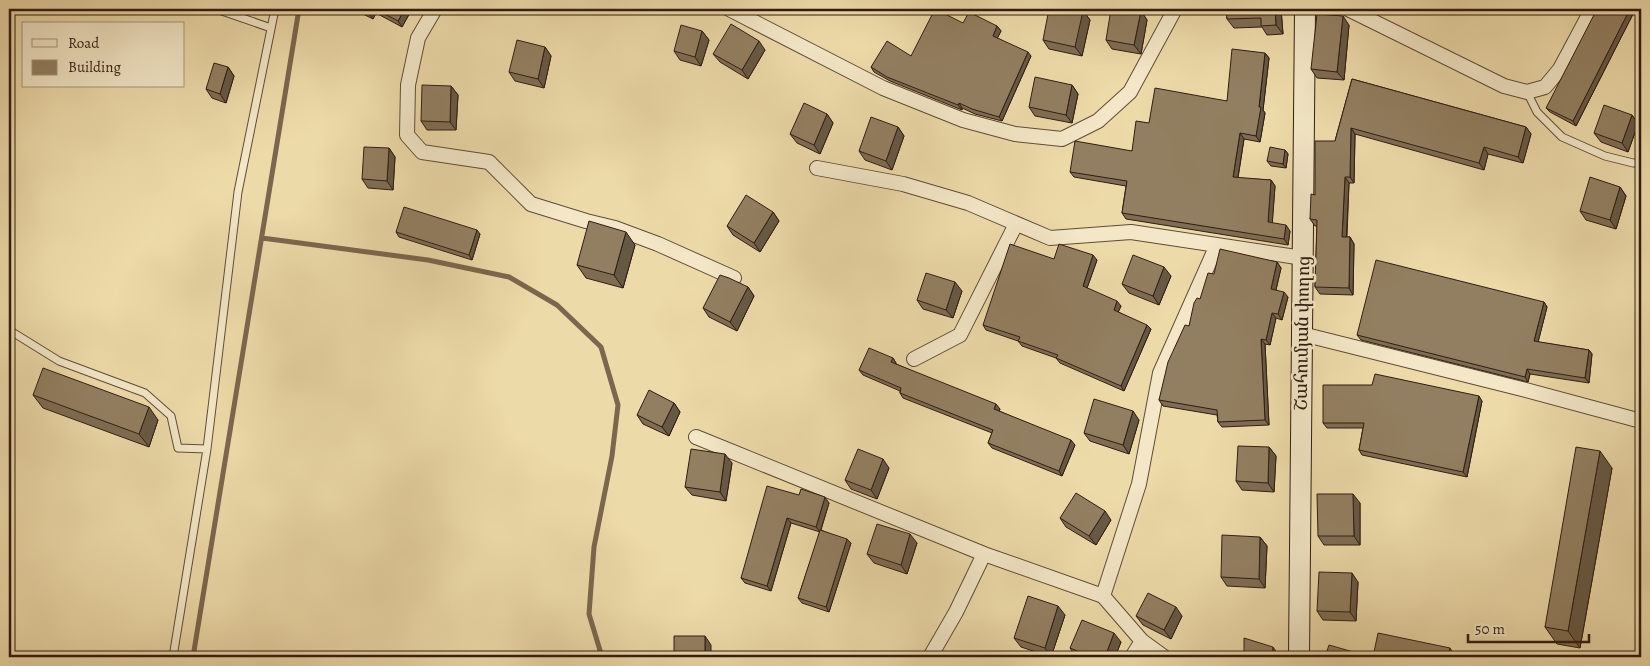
<svg xmlns="http://www.w3.org/2000/svg" width="1650" height="666" viewBox="0 0 1650 666" font-family="Alegreya,'Noto Serif Armenian',serif">
	<style>
		.lines { fill: none; stroke-linecap: round; stroke-linejoin: round }
		.stream { stroke: #7b674e; stroke-width: 5 }
		.lane-casing { stroke: #5f4c38; stroke-width: 9 }
		.street-casing { stroke: #5f4c38; stroke-width: 16 }
		.secondary-casing { stroke: #301c13; stroke-width: 22 }
		.lane { stroke: #f3e7c7; stroke-width: 7 }
		.street { stroke: #f3e7c7; stroke-width: 14 }
		.secondary { stroke: #f3e7c7; stroke-width: 20 }
		.wall { fill: #7e6d53; stroke: #301c13 }
		.shaded-wall { fill: #665944; stroke: #301c13 }
		.building { fill: #927f61; stroke: #301c13 }
		.labels { text-anchor: middle; stroke-width: 5; stroke-linejoin: round; paint-order: stroke }
		.street-label { font-size: 18px; fill: #301c13; stroke: #f3e7c7 }
	</style>
	<rect width="100%" height="100%" fill="#eddaa9"/>
	<filter id="stains"><feTurbulence type="fractalNoise" baseFrequency=".004" numOctaves="4"/><feColorMatrix values="0 0 0 0 .2 0 0 0 0 .09 0 0 0 0 .02 0 0 0 .5 -.17"/></filter>
	<radialGradient id="worn" r=".72"><stop offset=".6" stop-color="#630" stop-opacity="0"/><stop offset="1" stop-color="#630" stop-opacity=".3"/></radialGradient>
	<g class="lines">
		<!-- stream -->
		<path class="stream" d="M262,238L428,260L509,277L557,305L601,347L618,405L612,456L594,547L589,614L602,657
			M193,657L299,9"/>
		<!-- lane casing -->
		<g class="lane-casing">
			<path id="lane" d="M216,9L271,28
				M1527,92L1537,112L1562,137L1605,156L1633,163H1641
				M9,330L59,361L145,393L171,416L178,448L207,449
				M173,657L207,449L238,192L275,9"/>
		</g>
		<!-- street casing -->
		<g class="street-casing">
			<path id="street" d="M435,9L418,38L408,85L407,135L422,152L489,162L531,204L586,221L615,228L658,244L734,278
				M729,9L883,88L963,120L1015,134L1062,139L1098,121L1130,92L1175,9
				M1348,9L1504,86L1527,92L1545,87L1560,69L1592,9
				M817,168L903,184L968,203L1050,238L1131,232L1303,258
				M1302,334L1522,389L1641,421
				M914,359L960,335L1016,224
				M696,437L984,554L1103,596L1142,641L1164,657
				M1103,596L1139,484L1160,373L1217,245
				M930,657L956,612L984,554
				M1132,657L1142,641"/>
		</g>
		<!-- secondary casing -->
		<g class="secondary-casing">
			<path id="secondary" d="M1299,657L1305,9"/>
		</g>
		<!-- lane -->
		<use href="#lane" class="lane"/>
		<!-- street -->
		<use href="#street" class="street"/>
		<!-- secondary -->
		<use href="#secondary" class="secondary"/>
	</g>
	<!-- wall -->
	<path class="wall" d="M353,9H412L402,27L376,13L373,19Z
		M1226,9H1281L1283,34L1267,35L1262,27L1234,28L1227,19Z
		M1141,11L1147,20L1141,54L1112,49L1106,40Z
		M1633,14L1576,126L1550,112L1546,108Z
		M1087,16L1090,20L1082,56L1049,49L1043,40Z
		M963,23L997,26L1001,31L997,38L1031,56L1002,121L975,114L962,108V110L890,81L874,72L871,67L911,56Z
		M1349,25L1344,80L1317,78L1311,69Z
		M702,31L709,40L701,66L680,60L674,51Z
		M545,47L551,56L544,88L515,81L509,72Z
		M765,50L748,79L720,62L713,54Z
		M1265,53L1269,58L1263,110L1265,113L1260,142L1244,139L1238,178L1271,180L1275,186L1272,223L1290,231L1288,245L1126,219L1122,213L1126,186L1074,177L1070,172L1132,151L1149,123L1227,101Z
		M228,67L234,76L226,103L212,98L206,89Z
		M1352,79L1526,127L1531,134L1523,163L1488,154L1484,170L1355,134L1354,183H1349L1347,237H1350L1354,244L1353,295L1320,294L1315,287L1317,226H1315L1310,219L1315,195L1335,141Z
		M1072,85L1078,94L1072,123L1035,116L1029,107Z
		M451,86L458,95L456,130H427L421,121Z
		M1641,92V120L1637,114Z
		M827,114L833,123L820,154L797,143L790,134Z
		M1632,115L1638,124L1628,152L1601,142L1594,133Z
		M898,127L904,136L892,170L865,160L859,151Z
		M389,148L395,157L393,190L368,188L362,179Z
		M1285,150L1288,154L1286,168L1271,166L1267,161Z
		M1620,187L1626,196L1616,229L1586,220L1580,211Z
		M773,212L779,221L760,252L733,235L727,226Z
		M396,232L480,234L472,260L399,237Z
		M635,245L623,288L586,278L577,265Z
		M1054,259L1097,260L1087,288L1121,306L1118,312L1151,329L1124,391L1060,363L1056,358L1022,346L1018,341L986,330L983,325Z
		M1277,262L1281,268L1276,290L1288,297L1282,320L1276,318L1270,345L1265,344L1269,425L1222,427L1218,422L1217,415L1163,406L1159,400L1200,299Z
		M1171,276L1159,305L1129,293L1122,284Z
		M748,287L754,296L737,331L709,317L703,308Z
		M962,291L953,318L923,309L917,300Z
		M1544,302L1547,307L1538,342L1589,350L1592,354L1589,383L1530,374L1528,382L1361,340L1357,335Z
		M893,358L896,363V364L1000,409L999,411L1075,445L1062,476L992,448L988,443L992,433L903,398L900,393V391L863,375L859,370Z
		M33,395L158,420L149,447L43,408Z
		M1482,401L1467,477L1362,455L1359,450L1363,428H1327L1323,423Z
		M674,403L680,412L669,436L643,424L637,415Z
		M1139,420L1129,454L1090,441L1084,433Z
		M1269,447L1276,456L1274,492L1242,490L1236,481Z
		M732,463L726,501L692,495L685,487Z
		M889,468L877,499L851,489L845,480Z
		M1612,468L1580,648L1557,644L1545,627Z
		M799,495L829,503L821,530L851,543L829,612L802,603L798,598L820,532L791,523L771,591L745,583L741,578Z
		M1360,503V545H1324L1318,536Z
		M1060,518L1111,520L1096,545L1066,527Z
		M1260,537L1267,546L1265,588L1227,586L1221,577Z
		M917,543L907,574L874,563L867,554Z
		M1358,582L1356,621L1323,620L1317,611Z
		M1065,615L1051,657L1021,647L1014,638Z
		M1136,616H1182L1171,639L1143,625Z
		M1121,642L1115,657H1076L1070,648Z"/>
	<!-- shaded-wall -->
	<path class="shaded-wall" d="M371,9H373L376,13L373,19L369,14Z
		M405,9H412L402,27L398,21Z
		M1080,9H1088L1087,16L1090,20L1082,56L1075,47Z
		M1275,9H1281L1283,34L1276,25Z
		M1630,9L1633,14L1576,126L1573,121Z
		M1141,11L1147,20L1141,54L1134,45Z
		M1343,16L1349,25L1344,80L1337,72Z
		M997,26L1001,31L996,41L993,36Z
		M702,31L709,40L701,66L695,57Z
		M759,41L765,50L748,79L742,70Z
		M545,47L551,56L544,88L538,79Z
		M1028,52L1031,56L1002,121L999,117Z
		M1265,53L1269,58L1263,110L1265,113L1260,142L1256,136Z
		M228,67L234,76L226,103L220,94Z
		M1072,85L1078,94L1072,123L1066,115Z
		M451,86L458,95L456,130L450,122Z
		M959,103L962,108V110L958,105Z
		M827,114L833,123L820,154L814,145Z
		M1632,115L1638,124L1628,152L1622,143Z
		M898,127L904,136L892,170L886,161Z
		M1526,127L1531,134L1523,163L1518,157Z
		M1351,128L1355,134L1354,183L1350,177Z
		M1240,133L1244,139L1237,183L1233,177Z
		M1484,147L1488,154L1484,170L1479,163Z
		M389,148L395,157L393,190L387,181Z
		M1285,150L1288,154L1286,168L1283,164Z
		M1345,177L1349,183L1346,244L1342,237Z
		M1271,180L1275,186L1272,228L1268,222Z
		M1620,187L1626,196L1616,229L1610,220Z
		M773,212L779,221L760,252L754,243Z
		M1286,225L1290,231L1288,245L1284,239Z
		M477,230L480,234L472,260L469,255Z
		M626,232L635,245L623,288L614,275Z
		M1350,237L1354,244L1353,295L1349,288Z
		M1093,255L1097,260L1086,291L1083,286Z
		M1277,262L1281,268L1275,294L1271,289Z
		M1164,267L1171,276L1159,305L1153,296Z
		M955,282L962,291L953,318L946,310Z
		M748,287L754,296L737,331L730,322Z
		M1284,292L1288,297L1282,320L1278,314Z
		M1117,301L1121,306L1117,315L1114,310Z
		M1544,302L1547,307L1537,346L1534,341Z
		M1272,313L1276,318L1270,345L1266,340Z
		M1147,325L1151,329L1124,391L1121,386Z
		M1261,339L1265,344L1269,425L1265,420Z
		M1589,350L1592,354L1589,383L1585,378Z
		M893,358L896,363L894,367L891,362Z
		M1527,369L1530,374L1528,382L1525,377Z
		M1479,396L1482,401L1467,477L1463,472Z
		M674,403L680,412L669,436L662,427Z
		M996,404L1000,409L998,414L994,409Z
		M149,407L158,420L149,447L139,434Z
		M1133,411L1139,420L1129,454L1123,445Z
		M1071,440L1075,445L1062,476L1059,471Z
		M1269,447L1276,456L1274,492L1268,483Z
		M1600,451L1612,468L1580,648L1568,631Z
		M725,454L732,463L726,501L720,492Z
		M883,459L889,468L877,499L871,490Z
		M1353,494L1360,503V545L1354,536Z
		M825,497L829,503L820,532L816,527Z
		M1105,511L1111,520L1096,545L1089,536Z
		M787,518L791,523L771,591L767,586Z
		M910,534L917,543L907,574L901,565Z
		M1260,537L1267,546L1265,588L1259,579Z
		M847,539L851,543L829,612L826,607Z
		M1352,573L1358,582L1356,621L1350,612Z
		M1058,606L1065,615L1051,657L1045,648Z
		M1176,607L1182,616L1171,639L1164,630Z
		M1114,633L1121,642L1115,657H1105Z
		M705,636L711,645V657H705Z
		M1273,647L1280,657H1272Z
		M1450,648L1453,653L1452,657H1448Z"/>
	<!-- building -->
	<path class="building" d="M360,9H371L369,14Z
		M375,9H405L398,21Z
		M935,9L963,23L969,12L997,26L993,36L1028,52L999,117L972,109L959,103L958,105L887,77L871,67L887,41L911,56Z
		M1049,9H1080V10L1083,11L1075,47L1043,40Z
		M1111,9H1128L1141,11L1134,45L1106,40Z
		M1226,9H1275L1276,25L1261,26V18L1227,19Z
		M1597,9H1630L1573,121L1546,108Z
		M1317,14L1343,16L1337,72L1311,69Z
		M731,24L759,41L742,70L713,54Z
		M681,25L702,31L695,57L674,51Z
		M517,40L545,47L538,79L509,72Z
		M1232,49L1265,53L1259,107H1261L1256,136L1240,133L1233,177L1271,180L1268,222L1286,225L1284,239L1122,213L1127,181L1070,172L1075,141L1132,151L1136,121L1149,123L1155,88L1227,101Z
		M214,63L228,67L220,94L206,89Z
		M1035,77L1072,85L1066,115L1029,107Z
		M1352,79L1526,127L1518,157L1484,147L1479,163L1351,128L1350,177H1345L1342,237H1350L1349,288L1315,287L1317,220L1310,219L1311,194L1315,195V141H1335Z
		M422,85L451,86L450,122L421,121Z
		M1641,92V115L1637,114Z
		M804,103L827,114L814,145L790,134Z
		M1604,105L1632,115L1622,143L1594,133Z
		M871,117L898,127L886,161L859,151Z
		M364,147L389,148L387,181L362,179Z
		M1270,147L1285,150L1283,164L1267,161Z
		M1590,177L1620,187L1610,220L1580,211Z
		M746,195L773,212L754,243L727,226Z
		M404,207L477,230L469,255L396,232Z
		M589,221L626,232L614,275L577,265Z
		M1010,244L1054,259L1059,244L1093,255L1083,286L1117,301L1114,310L1147,325L1121,386L1056,358L1058,355L1018,341L1020,337L983,325Z
		M1220,249L1277,262L1271,289L1284,292L1278,314L1272,313L1266,340L1261,339L1265,420L1218,422L1217,410L1159,400L1168,362L1185,325L1189,326L1194,303L1197,298L1200,299L1208,273L1214,274Z
		M1133,255L1164,267L1153,296L1122,284Z
		M1376,260L1544,302L1534,341L1589,350L1585,378L1527,369L1525,377L1357,335Z
		M926,273L955,282L946,310L917,300Z
		M720,275L729,278L748,287L730,322L703,308Z
		M869,348L893,358L891,362L996,404L994,409L1071,440L1059,471L988,443L993,430L900,393L901,388L859,370Z
		M43,368L149,407L139,434L33,395Z
		M1375,374L1479,396L1463,472L1359,450L1364,423H1323V385H1372Z
		M649,390L674,403L662,427L637,415Z
		M1094,399L1133,411L1123,445L1084,433Z
		M1238,446L1269,447L1268,483L1236,481Z
		M1576,447L1600,451L1568,631L1545,627Z
		M691,449L725,454L720,492L685,487Z
		M858,449L883,459L871,490L845,480Z
		M767,486L799,495L801,489L825,497L816,527L787,518L767,586L741,578Z
		M1076,493L1105,511L1089,536L1060,518Z
		M1317,494H1353L1354,536H1318Z
		M877,524L910,534L901,565L867,554Z
		M820,530L847,539L826,607L798,598Z
		M1222,535L1260,537L1259,579L1221,577Z
		M1319,572L1352,573L1350,612L1317,611Z
		M1148,593L1176,607L1164,630L1136,616Z
		M1028,596L1058,606L1045,648L1014,638Z
		M1082,620L1114,633L1105,657H1092L1070,648Z
		M1378,633L1450,648L1448,657H1373Z
		M674,636H705V657H674Z
		M1244,638L1273,647L1272,657H1244Z
		M1329,645L1357,653L1356,657H1325Z"/>
	<g class="labels">
		<!-- street labels -->
		<g class="street-label">
			<text transform="translate(1302 333) rotate(-89)" y="6">Շահումյան փողոց</text>
		</g>
	</g>
	<!-- margin -->
	<rect width="1650" height="666" fill="none" stroke="#eddaa9" stroke-width="30"/>
	<rect x="10" y="10" width="1630" height="646" fill="none" stroke="#301c13" stroke-width="2.5"/>
	<rect x="15" y="15" width="1620" height="636" fill="none" stroke="#301c13"/>
	<!-- legend -->
	<rect x="22" y="22" width="162" height="65" fill="#f3e7c7" stroke="#a5967f"/>
	<rect x="32" y="39" width="25" height="8" fill="#f3e7c7" stroke="#a5967f"/>
	<text x="68" y="48" font-size="15" fill="#301c13">Road</text>
	<rect x="32" y="60" width="25" height="15" fill="#927f61" stroke="#a5967f"/>
	<text x="68" y="72" font-size="15" fill="#301c13">Building</text>
	<!-- scale -->
	<path d="M1468 634v8h121v-8" fill="none" stroke="#301c13" stroke-width="2.5"/>
	<text x="1475" y="634" font-size="15" fill="#301c13" stroke="#f3e7c7" stroke-width="4" paint-order="stroke">50 m</text>
	<rect width="100%" height="100%" filter="url(#stains)"/>
	<rect width="100%" height="100%" fill="url(#worn)"/>
</svg>
